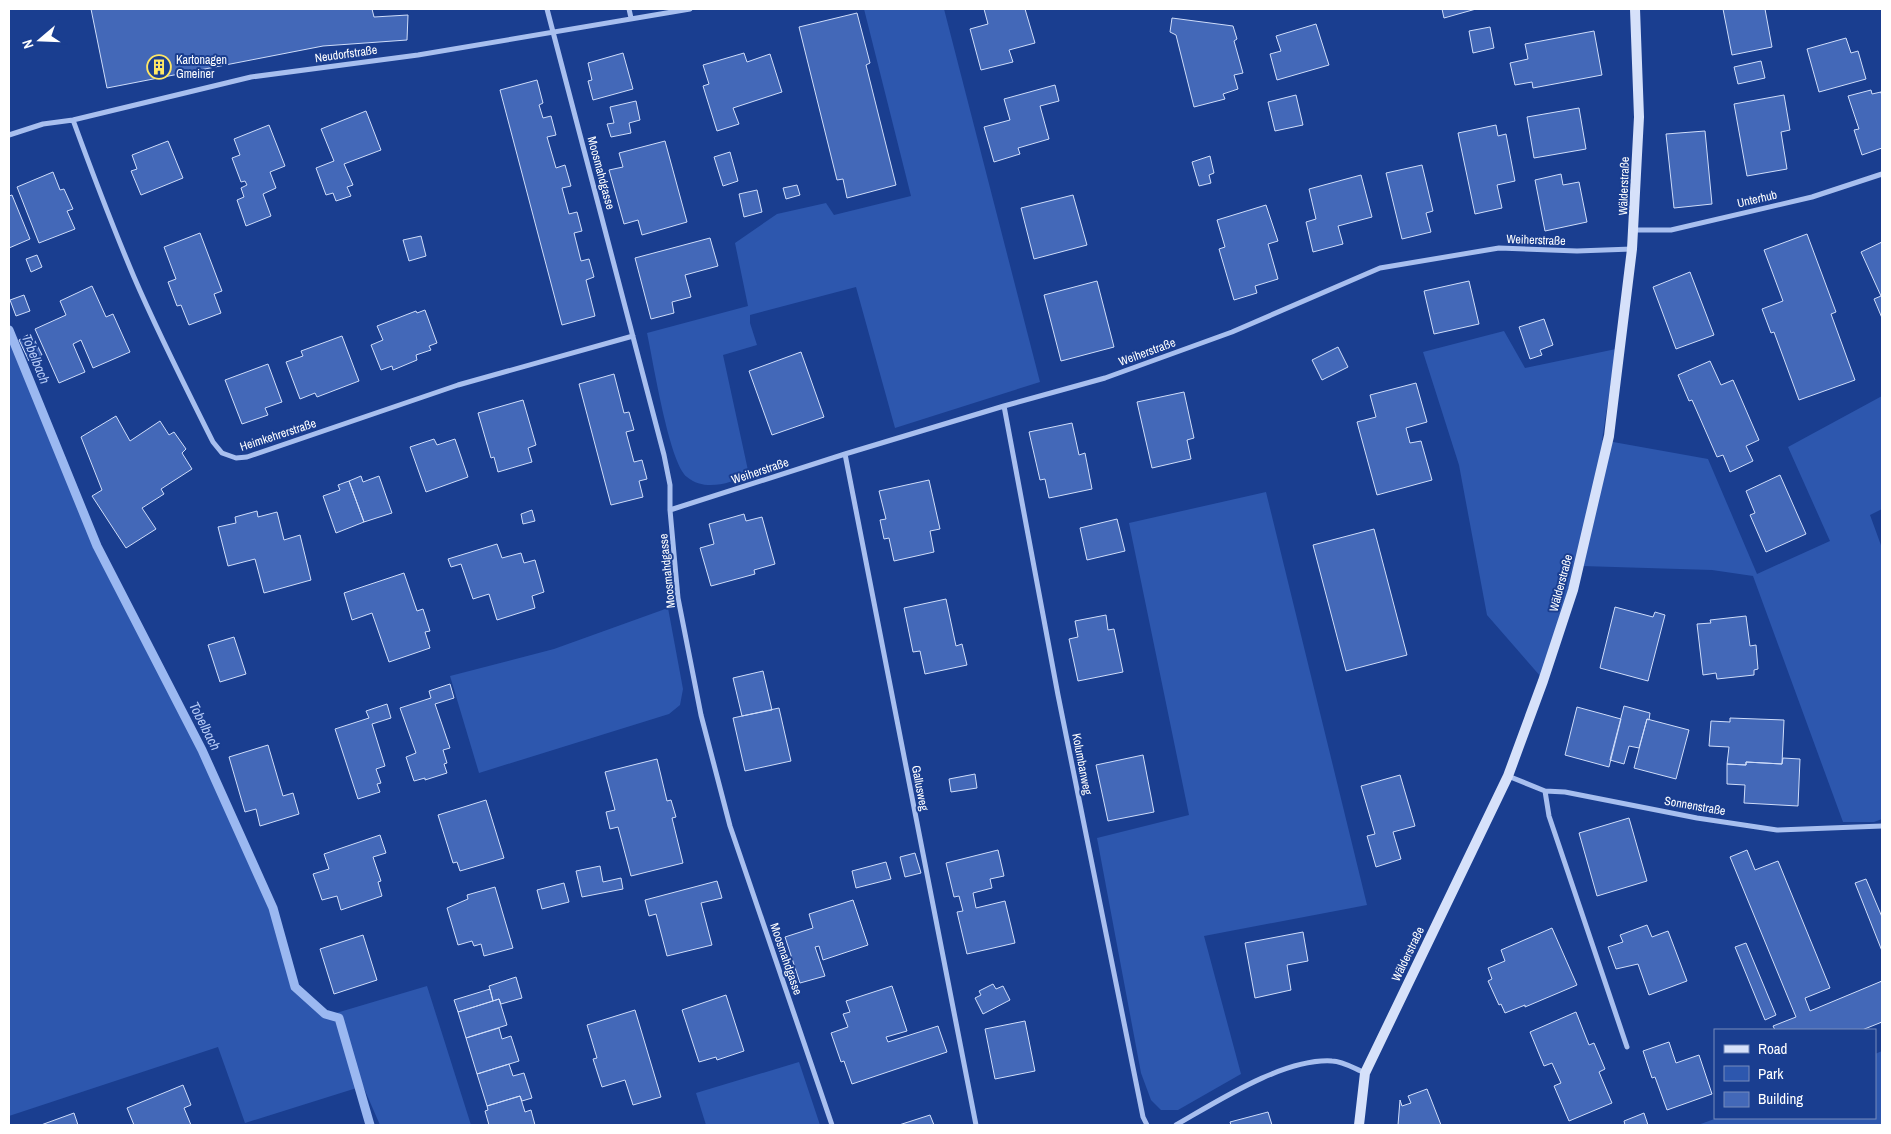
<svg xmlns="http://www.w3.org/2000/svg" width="1891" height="1134" viewBox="0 0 1891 1134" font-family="'Archivo Narrow',sans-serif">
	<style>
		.green { fill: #2d57ae }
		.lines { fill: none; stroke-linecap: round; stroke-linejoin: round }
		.stream { stroke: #9bb8f1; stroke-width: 9 }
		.building { fill: #4368b8; stroke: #cfddfa }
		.minor { stroke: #a8bfef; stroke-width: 5 }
		.secondary { stroke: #d6e1fa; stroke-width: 10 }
		.labels { text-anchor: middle; stroke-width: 4; stroke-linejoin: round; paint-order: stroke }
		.street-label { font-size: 12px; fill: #fff; stroke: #1a3e90 }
		.poi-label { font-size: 12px; fill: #fff; stroke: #1a3e90; text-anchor: start }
		.water-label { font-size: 14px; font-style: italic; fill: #b5caf6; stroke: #1a3e90 }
	</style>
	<rect width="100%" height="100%" fill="#1a3e90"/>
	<!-- green -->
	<path class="green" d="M864,9H944L1040,382L895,428L856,287L750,315V323L757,345L723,355L749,475C730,483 705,492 687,477C669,463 653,360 647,333L748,306L735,243L777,214L826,203L834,215L911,196Z
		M1504,331L1525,368L1616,349L1602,440L1708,459L1757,574L1830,541L1788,447L1882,396V509L1870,515L1882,548V819L1874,822H1843L1753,576L1712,570L1582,566L1541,677L1487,615L1459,465L1423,352Z
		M9,333L96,546L202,751L271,909L295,987L326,1016L427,986L471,1125H380L363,1086L245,1123L218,1047L9,1116Z
		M1266,492L1367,905L1204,936L1241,1074L1178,1110H1161L1151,1100L1141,1073L1097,838L1189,815L1129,523Z
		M668,608L683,689L680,705L669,714L479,773L450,676L554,649Z
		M1882,1051V1125H1698L1717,1118H1875V1054Z
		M799,1062L820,1125H706L696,1093Z"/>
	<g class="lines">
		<!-- stream -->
		<path class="stream" d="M9,330L97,546L202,750L273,908L295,987L325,1014L339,1018L370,1125"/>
	</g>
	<!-- building -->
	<path class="building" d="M91,9H372L374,17L408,15L407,40L323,46L107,88Z
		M984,9H1025L1035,43L1009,50L1013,62L981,70L970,29L988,24Z
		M1442,9H1476L1444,18Z
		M1723,9H1765L1772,47L1732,55Z
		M857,13L870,63L866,65L896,185L847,198L843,179L837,180L799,27Z
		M1172,18L1233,26L1237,39L1234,41L1243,73L1234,75L1238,89L1223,94L1225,99L1194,107L1176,35L1170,32Z
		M1316,24L1329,65L1277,80L1270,54L1281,51L1276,36Z
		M1490,27L1494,48L1473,53L1469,31Z
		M1594,31L1602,75L1533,88L1532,82L1515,85L1510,63L1528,59L1525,44Z
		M1846,38L1851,53L1858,51L1866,79L1819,92L1807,49Z
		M623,53L633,89L593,100L588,81L592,80L588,63Z
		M744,53L747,62L770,54L782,92L733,108L739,124L717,131L703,86L709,84L703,65Z
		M1761,61L1765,78L1738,84L1734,67Z
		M537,80L543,103L539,105L543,118L551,116L556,135L547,137L556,168L565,165L571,186L562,188L569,214L577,212L582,231L574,233L581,261L589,259L594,277L586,280L595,316L562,325L500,90Z
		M1055,85L1059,101L1040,106L1049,139L1018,148L1020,154L994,162L984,127L1010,120L1004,99Z
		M1871,90L1872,94L1881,92L1882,97V148L1862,155L1854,130L1859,129L1848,96Z
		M1296,95L1303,125L1275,131L1268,102Z
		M1784,95L1790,130L1781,132L1787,169L1747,176L1734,104Z
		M636,101L640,120L629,123L631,133L611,137L607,124L614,123L610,107Z
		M1579,108L1586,149L1534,158L1527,117Z
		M366,111L381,150L344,164L353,185L347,187L351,196L336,201L333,193L326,195L316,168L334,161L321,129Z
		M269,125L285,166L270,172L276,188L263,194L271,216L246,226L237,200L244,197L241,188L247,185L245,181L241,182L232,158L240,155L234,139Z
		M1496,125L1498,136L1506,134L1515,181L1497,185L1502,208L1475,214L1458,133Z
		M1705,131L1712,204L1674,208L1666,134Z
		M168,141L183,178L141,195L131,171L137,169L132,155Z
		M665,141L687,222L642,235L638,220L624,224L609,170L623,167L619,153Z
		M730,152L738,181L723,186L714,157Z
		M1210,156L1214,173L1209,175L1211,183L1199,186L1192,162Z
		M1422,165L1433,211L1426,213L1431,232L1402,239L1386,173Z
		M53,172L60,190L64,189L73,209L67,211L75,229L39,243L17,187Z
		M1561,174L1563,185L1579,182L1587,222L1545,231L1535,180Z
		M1361,175L1372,217L1338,226L1343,244L1313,252L1306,222L1316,219L1309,189Z
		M797,185L800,195L786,199L783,188Z
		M757,190L762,212L744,217L739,194Z
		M12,195L30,239L9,248V196Z
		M1073,195L1087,245L1034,259L1021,208Z
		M1266,205L1278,241L1268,244L1278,279L1255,286L1257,293L1234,300L1219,249L1225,247L1217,220Z
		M200,233L222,291L214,294L221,313L189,325L181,305L177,306L168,282L176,279L164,247Z
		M1807,234L1836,312L1831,314L1855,380L1799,400L1774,332L1771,333L1762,309L1783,301L1764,250Z
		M421,236L426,256L409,261L403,240Z
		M710,238L718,266L685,275L691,297L672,302L674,313L651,319L635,258Z
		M1882,242V318L1874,299L1881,296L1861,252Z
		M37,255L42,267L31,272L26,259Z
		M1690,272L1714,335L1676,349L1653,287Z
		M1097,281L1114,347L1061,361L1044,295Z
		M1469,281L1479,324L1434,334L1424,291Z
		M92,286L106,317L113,314L130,352L93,368L81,340L73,344L85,372L59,383L35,329L66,315L60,301Z
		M24,295L30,311L16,316L10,300Z
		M425,310L437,343L429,346L431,350L416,355L417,360L393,370L392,366L381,370L371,345L383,340L377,326L416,311L417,313Z
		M1544,319L1553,345L1540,350L1542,355L1530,359L1519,327Z
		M31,333L42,355L29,361L19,340Z
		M342,336L359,381L317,397L315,393L300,399L286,362L303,356L301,351Z
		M1338,347L1348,367L1322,380L1312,360Z
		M801,352L824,417L772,435L749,371Z
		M1710,361L1721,385L1733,380L1759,440L1746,446L1753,461L1730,472L1723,455L1717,457L1692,400L1689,401L1678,375Z
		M268,364L282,402L265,408L268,415L242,424L225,380Z
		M614,374L624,413L629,412L634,430L626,432L634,462L642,460L647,479L639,481L643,497L611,505L579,384Z
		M1416,383L1427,422L1406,428L1410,443L1421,441L1432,480L1377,495L1357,422L1376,417L1370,395Z
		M1184,392L1194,438L1187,440L1191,459L1152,468L1137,402Z
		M523,400L536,445L528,448L532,462L498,472L494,457L491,458L478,413Z
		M116,416L130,441L160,421L169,435L174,432L186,449L182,453L192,469L161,489L164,494L142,508L156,529L126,548L92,496L102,490L81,437Z
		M1072,423L1079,455L1085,453L1092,489L1049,498L1045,479L1040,480L1029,432Z
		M434,439L437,445L455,439L468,477L426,492L410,447Z
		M1780,475L1806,534L1766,552L1750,515L1755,513L1746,491Z
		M361,476L363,482L379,476L392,513L364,522L349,481Z
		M929,480L940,529L930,531L934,552L894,561L889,538L884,539L880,520L886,519L879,491Z
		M349,481L364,522L336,533L323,496L340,490L338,485Z
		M532,510L535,521L523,524L521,514Z
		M257,511L258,517L277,512L284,540L300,535L311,580L264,593L255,559L228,566L218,527L236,523L235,517Z
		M744,514L746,521L762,517L775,564L754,570L755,574L711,586L700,548L714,544L709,524Z
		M1117,519L1125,551L1087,560L1080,528Z
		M1374,529L1407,655L1346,671L1313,545Z
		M497,544L502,558L521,553L524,563L535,560L544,592L532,596L535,608L497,620L489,594L473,599L461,564L451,567L448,559Z
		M404,573L417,611L423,609L430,631L425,632L430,648L389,662L372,613L352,620L344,593Z
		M946,599L956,646L962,644L967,665L925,674L920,651L913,652L904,608Z
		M1615,607L1653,617L1655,612L1665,615L1648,681L1600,668Z
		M1106,615L1108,630L1114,629L1123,672L1078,681L1069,639L1078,637L1075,621Z
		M1746,616L1750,646L1756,645L1758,669L1754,670V675L1717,679L1716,673L1703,675L1697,624L1711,623L1710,620Z
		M234,637L246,674L220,682L208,645Z
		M763,671L772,710L742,716L733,678Z
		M450,684L454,698L435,704L450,748L443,750L447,763L444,764L447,773L425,780V778L414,781L406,757L416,753L400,708L431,698L429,691Z
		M387,704L391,718L372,724L385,766L376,769L381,783L377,784L380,792L358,799L335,729L369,718L366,711Z
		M1624,706L1650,713L1649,720L1647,719L1639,748L1629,746L1624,764L1610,760Z
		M1577,707L1621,719L1609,767L1565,755Z
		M779,708L791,761L745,771L733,718Z
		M1730,718L1784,720L1782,764L1746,762V765L1727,764L1729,747L1709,746L1711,721L1730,722Z
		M1647,719L1689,730L1676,779L1634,768Z
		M268,745L283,796L293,793L299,814L260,826L256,809L245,812L229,757Z
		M1143,755L1154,812L1108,821L1096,765Z
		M1783,758L1800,759L1798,806L1744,803L1745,785L1727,784V764L1746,765V762L1782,764Z
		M657,759L667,801L671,800L676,817L672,818L683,863L631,876L618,827L610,829L606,812L615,810L605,772Z
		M975,774L977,788L951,792L949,779Z
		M1400,775L1415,826L1393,832L1401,859L1376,867L1367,836L1375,834L1361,786Z
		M486,800L504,858L460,871L457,862L453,863L438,815Z
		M1629,818L1647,881L1597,896L1579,833Z
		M380,835L386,853L373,857L381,881L378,882L382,896L341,910L337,896L322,900L313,874L329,869L324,854Z
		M998,850L1004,876L990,879L992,888L973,893L976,908L1005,901L1015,943L967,954L957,912L963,911L959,896L954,897L946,863Z
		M1747,850L1755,870L1778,861L1830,988L1805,998L1810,1011L1882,981V1022L1862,1030H1775L1773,1026L1796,1017L1730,857Z
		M915,853L921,873L905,877L900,857Z
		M886,862L891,879L856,888L852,871Z
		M600,866L603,882L621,878L623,889L582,897L576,871Z
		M1866,879L1882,917V951L1855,883Z
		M717,881L722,898L701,903L712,945L667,956L656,914L649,916L645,900Z
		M564,883L569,902L542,909L537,890Z
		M495,887L513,948L484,956L481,944L474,946L472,941L458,945L447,908L468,899L467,895Z
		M853,900L868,945L823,960L819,946L815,947L825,976L800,983L785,937L813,928L809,914Z
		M1647,925L1652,937L1668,931L1687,981L1649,995L1638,964L1616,969L1608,947L1623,942L1620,935Z
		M1552,928L1577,985L1525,1007V1005L1505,1013L1501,1004L1499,1005L1488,981L1492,979L1488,968L1505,961L1501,950Z
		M1303,932L1308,961L1287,965L1291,990L1255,998L1245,943Z
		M363,935L377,980L334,994L320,949Z
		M1746,943L1776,1015L1765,1020L1735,947Z
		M516,977L522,998L501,1004L499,999L493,1001L489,986Z
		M993,984L996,989L1003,986L1010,1000L983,1014L975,998L981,995L979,991Z
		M892,986L907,1031L886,1037L888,1042L938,1026L947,1052L852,1084L844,1061L841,1062L831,1033L848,1027L843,1014L850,1012L846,1001Z
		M490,989L493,1001L458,1012L454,1000Z
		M726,995L744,1051L717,1060L716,1057L699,1062L682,1010Z
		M499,999L507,1025L466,1038L458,1012Z
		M635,1010L661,1097L633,1105L625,1080L602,1087L593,1059L597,1058L587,1025Z
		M1576,1012L1589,1045L1594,1043L1605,1069L1599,1072L1612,1103L1569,1121L1554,1086L1561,1083L1552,1063L1544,1066L1530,1032Z
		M1025,1021L1035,1071L995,1079L985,1029Z
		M499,1028L502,1039L511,1036L519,1061L477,1074L466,1038Z
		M1669,1042L1676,1063L1699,1055L1712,1094L1667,1110L1655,1077L1652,1078L1643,1051Z
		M509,1064L513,1076L524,1073L532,1098L522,1101L520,1096L487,1106L477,1074Z
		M183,1085L191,1105L184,1108L191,1125H134L127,1108Z
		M1427,1089L1441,1125H1398L1400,1100L1402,1106L1411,1103L1408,1096Z
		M520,1096L525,1112L531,1110L535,1125H489L485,1111L488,1110L487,1106Z
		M1268,1112L1272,1125H1231L1230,1122Z
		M74,1113L78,1125H41Z
		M1644,1113L1648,1125H1625L1624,1121Z
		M930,1115L934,1125H899Z"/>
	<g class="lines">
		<!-- minor -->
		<path class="minor" d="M547,9L664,455L670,485V510L678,598L701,715L730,826L832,1125
			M629,9L631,18
			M73,120C92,172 112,225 134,277C158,333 186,388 213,442L222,453L236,458L247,457L458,385L633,336
			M9,135L43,124L73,120L251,77L418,55L690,9
			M1634,230H1671L1812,197L1882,174
			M1004,406L1058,695L1143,1117L1147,1125
			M845,454L976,1125
			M670,510L845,454L1004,406L1105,378L1232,332L1380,268L1499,248L1577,251L1632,249
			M1508,776L1545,791L1565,792L1697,818L1777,830L1882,826
			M1545,791L1549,816L1627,1047
			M1176,1125C1218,1101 1284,1058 1332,1061C1343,1061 1355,1069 1365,1073"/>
		<!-- secondary -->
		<path class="secondary" d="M1359,1125L1365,1073L1508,776L1543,681L1573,590L1609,436L1632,249L1639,117L1635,9"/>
	</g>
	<!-- icons -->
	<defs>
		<g id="building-ring" transform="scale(1.25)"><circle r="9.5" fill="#1a3e90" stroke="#ffe766" stroke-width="1.5"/><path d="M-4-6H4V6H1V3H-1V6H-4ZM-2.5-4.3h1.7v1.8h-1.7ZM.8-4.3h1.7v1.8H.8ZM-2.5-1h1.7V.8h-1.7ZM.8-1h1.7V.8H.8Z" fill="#ffe766"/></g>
	</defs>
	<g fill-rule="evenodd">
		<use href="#building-ring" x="159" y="67"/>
	</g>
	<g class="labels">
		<!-- street labels -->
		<g class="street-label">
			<text transform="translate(346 54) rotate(-8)" y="4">Neudorfstraße</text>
			<text transform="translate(601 173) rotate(75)" y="4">Moosmahdgasse</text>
			<text transform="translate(1624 186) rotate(-88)" y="4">Wälderstraße</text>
			<text transform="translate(1757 199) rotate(-13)" y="4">Unterhub</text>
			<text transform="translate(1536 240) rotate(2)" y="4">Weiherstraße</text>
			<text transform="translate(1147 352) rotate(-20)" y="4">Weiherstraße</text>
			<text transform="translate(278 435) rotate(-18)" y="4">Heimkehrerstraße</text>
			<text transform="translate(760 471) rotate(-18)" y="4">Weiherstraße</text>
			<text transform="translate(667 571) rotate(-96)" y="4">Moosmahdgasse</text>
			<text transform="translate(1561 583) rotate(-75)" y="4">Wälderstraße</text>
			<text transform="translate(1082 764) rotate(79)" y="4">Kolumbanweg</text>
			<text transform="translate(920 788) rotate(79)" y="4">Gallusweg</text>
			<text transform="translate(1695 806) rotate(10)" y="4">Sonnenstraße</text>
			<text transform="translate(1408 954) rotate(-64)" y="4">Wälderstraße</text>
			<text transform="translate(786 959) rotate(71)" y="4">Moosmahdgasse</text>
		</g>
		<!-- poi labels -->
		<g class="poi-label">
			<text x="176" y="64">Kartonagen<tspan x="176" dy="14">Gmeiner</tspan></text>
		</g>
		<!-- water labels -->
		<g class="water-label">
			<text transform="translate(36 359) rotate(68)" y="5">Tobelbach</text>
			<text transform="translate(205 726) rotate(63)" y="5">Tobelbach</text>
		</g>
	</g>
	<!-- border -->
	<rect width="1891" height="1134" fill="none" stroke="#ffffff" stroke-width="20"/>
	<!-- legend -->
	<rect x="1714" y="1029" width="162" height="90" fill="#1a3e90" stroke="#768bbc"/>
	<rect x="1724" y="1045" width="25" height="8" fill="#d6e1fa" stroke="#768bbc"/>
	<text x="1758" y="1054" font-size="15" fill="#ffffff">Road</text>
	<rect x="1724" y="1066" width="25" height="15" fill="#2d57ae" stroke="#768bbc"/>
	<text x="1758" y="1079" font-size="15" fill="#ffffff">Park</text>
	<rect x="1724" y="1092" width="25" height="15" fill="#4368b8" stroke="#768bbc"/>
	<text x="1758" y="1104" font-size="15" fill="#ffffff">Building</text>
	<!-- north arrow -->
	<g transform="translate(40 40) rotate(251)" stroke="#1a3e90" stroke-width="4" paint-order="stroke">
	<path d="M0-4L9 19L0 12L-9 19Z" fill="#ffffff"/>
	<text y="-8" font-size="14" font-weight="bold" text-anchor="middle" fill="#ffffff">N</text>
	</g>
</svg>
